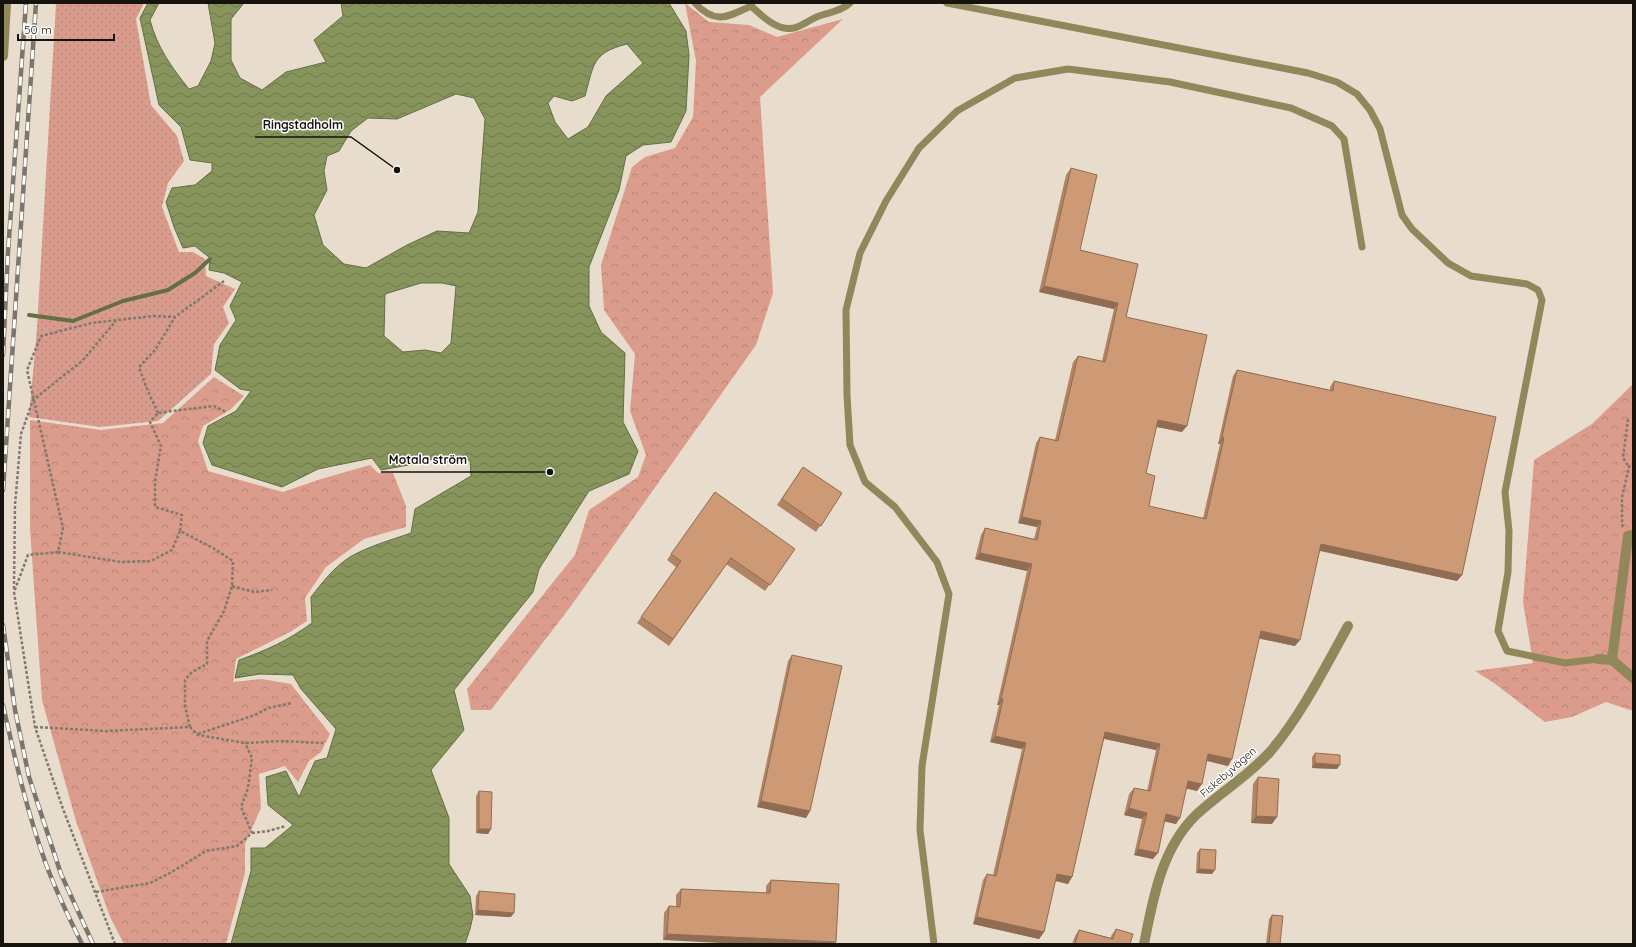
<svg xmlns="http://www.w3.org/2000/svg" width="1636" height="947" viewBox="0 0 1636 947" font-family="Quicksand,sans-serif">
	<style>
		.grass { fill: url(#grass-dots) }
		.forest { fill: url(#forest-crowns) }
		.water { fill: url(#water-waves); stroke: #656e44; fill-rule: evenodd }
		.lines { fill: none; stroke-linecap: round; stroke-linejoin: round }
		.stream { stroke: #656e44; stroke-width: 4 }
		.path { stroke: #81796e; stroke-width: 2.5; stroke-dasharray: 3 2; stroke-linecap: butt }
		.lane { stroke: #90875b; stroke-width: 7 }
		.street { stroke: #90875b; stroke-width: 10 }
		.rail-casing { stroke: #7c756a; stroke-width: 4.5 }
		.rail { stroke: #fff; stroke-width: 3; stroke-dasharray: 9; stroke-linecap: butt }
		.wall { fill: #b18465 }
		.shaded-wall { fill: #906c52 }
		.building { fill: #ce9a75; stroke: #906c52 }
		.labels { text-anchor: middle; stroke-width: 3; stroke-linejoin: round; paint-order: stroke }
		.street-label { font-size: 11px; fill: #16120c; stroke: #fff }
		.leader { fill: none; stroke: #16120c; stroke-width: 1.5 }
		.callout-dot { fill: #16120c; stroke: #fff; stroke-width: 1.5 }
		.callout-label { font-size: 12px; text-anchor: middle; font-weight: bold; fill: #16120c; stroke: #fff; stroke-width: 3; stroke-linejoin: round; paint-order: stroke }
	</style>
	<defs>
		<pattern id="grass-dots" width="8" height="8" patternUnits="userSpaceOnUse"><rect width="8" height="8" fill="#d99c8c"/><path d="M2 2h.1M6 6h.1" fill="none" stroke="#ba8578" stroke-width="1.8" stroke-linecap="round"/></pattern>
		<pattern id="forest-crowns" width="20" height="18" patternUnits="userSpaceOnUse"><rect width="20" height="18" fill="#db9c8b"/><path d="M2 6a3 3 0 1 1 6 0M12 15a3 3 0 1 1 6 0" fill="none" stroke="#bb8577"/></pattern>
		<pattern id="water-waves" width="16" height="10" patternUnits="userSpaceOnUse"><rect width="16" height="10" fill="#87955c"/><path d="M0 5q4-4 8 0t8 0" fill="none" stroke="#6d784a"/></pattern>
	</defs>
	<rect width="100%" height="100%" fill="#e8ddcd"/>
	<!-- grass -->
	<path class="grass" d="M56,3H144L136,19L151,105L177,136L184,161L168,183L162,207L179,252H193L205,259L206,276L235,289L223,307L229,323L214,344L211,374L158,421L100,427L29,417L37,328Z"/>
	<!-- forest -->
	<path class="forest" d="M685,3L709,22L749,25L777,37L843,19L760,97L773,293L756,345L571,606L491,710H471L467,689L575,555L589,510L638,477L646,455L630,411L635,354L604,310L601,265L632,167L645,157L675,148L693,117L696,61Z
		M214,377L244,396L230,410L203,426L198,441L208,471L283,492L321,479L370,465L378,473H393L406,506V527L364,539L326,567L305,598L307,621L290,632L236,659L233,682L262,679L291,684L330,734L321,752L309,761L298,782L285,766L259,774L261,808L245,844V873L226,944H124L110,917L76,821L42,700L30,529V420L101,430L163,423Z
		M1633,384V711L1606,702L1572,717L1545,722L1494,683L1475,671L1533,663L1523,602L1534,460L1592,424Z"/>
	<!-- water -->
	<path class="water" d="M148,3H159L150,20C157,47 172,68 189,89L198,86L211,61L215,43L208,3H244L231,19V60L240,78L262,90L286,72L326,62L314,40L343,16L341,3H669L686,31L689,55L686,111L671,142L643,145L626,156L619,190L589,267V306L601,332L625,353L623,422L638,451L629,474L589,491L539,569L533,592L454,690L464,730L431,770L449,818V864L470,896L473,916L470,929L465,944H231L251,871V848H265L293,825L268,805L266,777L286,771L299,797L315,761L327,758L336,729L301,689L293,675L260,674L235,678L239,660C267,650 287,641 312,623L311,597C322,583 334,567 350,557C369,546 391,540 411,533L415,509L471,476L470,460L447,462L424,458L414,464L381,470L372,458L318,469L282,487L212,465L203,443L208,426L236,411L251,391L240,389L215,370L220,345L236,320L230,306L242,282L224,273L209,270L210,258L195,246L183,248L174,227L166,202L172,188L195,185L212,171V163L190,160L181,127L159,105L140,18ZM627,44L643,63L606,96L588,127L568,139L555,122L548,103L554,96L572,101L585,96C594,64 592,53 627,44ZM456,94L474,98L485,119L478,212L469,233L437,231L407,245L366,268L344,264L323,245L314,215L327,190L324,171L327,156L339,151L351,131L368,118L397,119ZM421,283H442L456,286L451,343L441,353L425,350L403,352L384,336L385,294Z"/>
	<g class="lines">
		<!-- stream -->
		<path class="stream" d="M29,315L73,321L123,301L168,290L195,273L210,259"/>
		<!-- path -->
		<path class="path" d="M158,413L147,389L139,367L155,350L175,317
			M1628,419L1623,458L1629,467
			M1623,527L1622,524V497L1630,463
			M58,552L121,562L151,561L172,550L180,531
			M232,586L254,592L272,590
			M14,589L15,505L21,434L33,400L82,361L116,321
			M35,727L106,731L190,727L198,735L245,743L281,741L323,743
			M190,727L185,706V680L192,672L207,664V641L224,611L232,586L233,561L213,548L180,531L182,515L155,507V481L161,446L150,422L158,413L172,411L214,406L226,412
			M198,734L255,715L268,708L292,703
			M252,833L268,831L286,826
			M96,892L150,883L170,873L206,851L237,846L252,833L241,807L248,788L252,758L245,743
			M115,944L63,809L35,727L14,592L28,555L58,552L63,528L27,370L41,336L92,323L153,316L175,317L224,281"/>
		<!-- lane -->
		<path class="lane" d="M695,3C715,25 728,17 751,6L752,3
			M947,3L1308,73L1337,82L1357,94L1370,110L1380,129L1402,215L1412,229L1448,263L1471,276L1527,284L1538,290L1542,300L1505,492L1509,531L1508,572L1498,631L1507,651L1565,663L1598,659
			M751,6C762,16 780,34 797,27C805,24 811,19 819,16C830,12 842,11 850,3
			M934,944L920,830L922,766L949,594L937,562L895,507L865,482L850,445L847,395L846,310L860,253L886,201L919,148L957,111L1015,78L1068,69L1170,82L1291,108L1332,126L1344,139L1362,247"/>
		<!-- street -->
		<path class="street" d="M3,56L6,3
			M1633,535L1628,536L1612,660L1633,678
			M1598,659L1612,660
			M1144,944C1153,899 1161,850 1195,816C1218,794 1247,777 1269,753C1299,719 1326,666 1348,626"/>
		<!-- rail casing -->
		<g class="rail-casing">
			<path id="rail" d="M3,355L8,252L26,3
				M3,490L36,3
				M3,625L15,710L29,777L61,874L93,944
				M3,705C15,759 27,812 46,864C56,891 69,918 82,944"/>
		</g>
		<!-- rail -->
		<use href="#rail" class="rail"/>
	</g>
	<!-- wall -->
	<path class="wall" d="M1071,168L1080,250L1138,264L1126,317L1182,432L1156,427L1146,473L1149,506L1203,518L1220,444H1218L1233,376L1237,370L1330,390V387L1334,381L1462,575L1457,581L1320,551L1295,646L1259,638L1228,766L1207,761L1197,791L1187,788L1176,824L1165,821L1153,859L1134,855L1142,819L1124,815L1129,794L1134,788L1147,791L1156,750L1104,739L1072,877L1068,884L1055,881L1044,932L1039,939L973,924L983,880L987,874L993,875L1022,749L990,742L999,705H997L1027,571L975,559L981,535L985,528L1034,539L1037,527L1018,523L1036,443L1040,437L1055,440L1073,362L1078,356L1102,361L1114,309L1039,292L1066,175Z
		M803,467L842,493L816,532L777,505Z
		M715,492L795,549L765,591L726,564L669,646L637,623L676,567L667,560Z
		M792,655L810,811L806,818L757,807L788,661Z
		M1315,753L1337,769L1312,768V757Z
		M1258,777L1272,824L1251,823L1253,784Z
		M479,791L491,829L488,834L476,833V796Z
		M1200,849L1212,874L1196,873L1197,853Z
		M771,880L839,884L663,940L664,913L669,906L676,907V895L681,889L766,893V886Z
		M479,891L511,917L475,915L476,896Z
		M1272,915L1280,944H1266L1269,919Z
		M1116,929L1130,944H1072L1075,936L1079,930L1111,938V936Z"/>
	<!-- shaded-wall -->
	<path class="shaded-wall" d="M1044,286L1118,303L1114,309L1039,292Z
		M1158,420L1187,426L1182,432L1153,426Z
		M1222,437L1224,438L1220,444H1218Z
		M1022,517L1041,521L1037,527L1018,523Z
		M1321,544L1462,575L1457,581L1317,550Z
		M980,553L1032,564L1027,571L975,559Z
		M1261,631L1300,640L1295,646L1256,638Z
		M1001,699H1003L999,705H997Z
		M1105,732L1160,744L1156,750L1101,738Z
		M995,736L1026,743L1022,749L990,742Z
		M1208,754L1232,759L1228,766L1204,760Z
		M1315,763L1340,765L1337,769L1312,768Z
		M1188,781L1202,784L1197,791L1184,788Z
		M761,801L810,811L806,818L757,807Z
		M1129,808L1147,813L1142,819L1124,815Z
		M1166,814L1180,818L1176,824L1162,821Z
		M1256,816L1277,817L1272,824L1251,823Z
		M479,829H491L488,834L476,833Z
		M1138,849L1158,853L1153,859L1134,855Z
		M1199,869L1215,870L1212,874L1196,873Z
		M1057,874L1072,877L1068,884L1052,880Z
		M478,910L514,913L511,917L475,915Z
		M977,917L1044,932L1039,939L973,924Z
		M667,934L836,942L834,944H740L663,940Z"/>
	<!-- building -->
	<path class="building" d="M1071,168L1097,175L1080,250L1138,264L1126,317L1207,335L1187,426L1158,420L1146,473L1155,476L1149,506L1206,519L1224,438L1222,437L1237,370L1333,391L1334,381L1496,417L1462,575L1321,544L1300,640L1261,631L1232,759L1208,754L1202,784L1188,781L1180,818L1166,814L1158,853L1138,849L1147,813L1129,808L1134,788L1150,791L1160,744L1105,732L1072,877L1057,874L1044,932L977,917L987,874L996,876L1026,743L995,736L1003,699H1001L1032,564L980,553L985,528L1037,540L1041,521L1022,517L1040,437L1058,441L1078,356L1105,362L1118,303L1044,286Z
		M803,467L842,493L821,526L782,499Z
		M715,492L795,549L770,585L731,558L673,639L641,617L681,561L671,554Z
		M792,655L842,666L810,811L761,801Z
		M1315,753L1340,755V765L1315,763Z
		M1258,777L1279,779L1277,817L1256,816Z
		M479,791L492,792L491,829H479Z
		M1200,849L1216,850L1215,870L1199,869Z
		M771,880L839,884L836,942L667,934L669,906L680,907L681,889L770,893Z
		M479,891L515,894L514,913L478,910Z
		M1272,915L1283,916L1280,944H1269Z
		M1116,929L1133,934L1130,944H1075L1079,930L1113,939Z"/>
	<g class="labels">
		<!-- street labels -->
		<g class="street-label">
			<text transform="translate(1228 772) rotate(-41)" y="4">Fiskebyvägen</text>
		</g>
	</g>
	<!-- callouts -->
	<path class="leader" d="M397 170L351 137H255M550 472L475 472H381"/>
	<g class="callout-dot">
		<circle cx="397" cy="170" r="4"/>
		<circle cx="550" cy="472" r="4"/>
	</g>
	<g class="callout-label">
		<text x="303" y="129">Ringstadholm</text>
		<text x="428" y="464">Motala ström</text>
	</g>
	<!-- border -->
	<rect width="1636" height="947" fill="none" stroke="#16120c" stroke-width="8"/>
	<!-- scale -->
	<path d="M18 34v6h96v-6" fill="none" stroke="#16120c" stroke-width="2"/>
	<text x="24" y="34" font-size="12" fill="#16120c" stroke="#ffffff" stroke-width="3" paint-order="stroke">50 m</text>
</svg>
